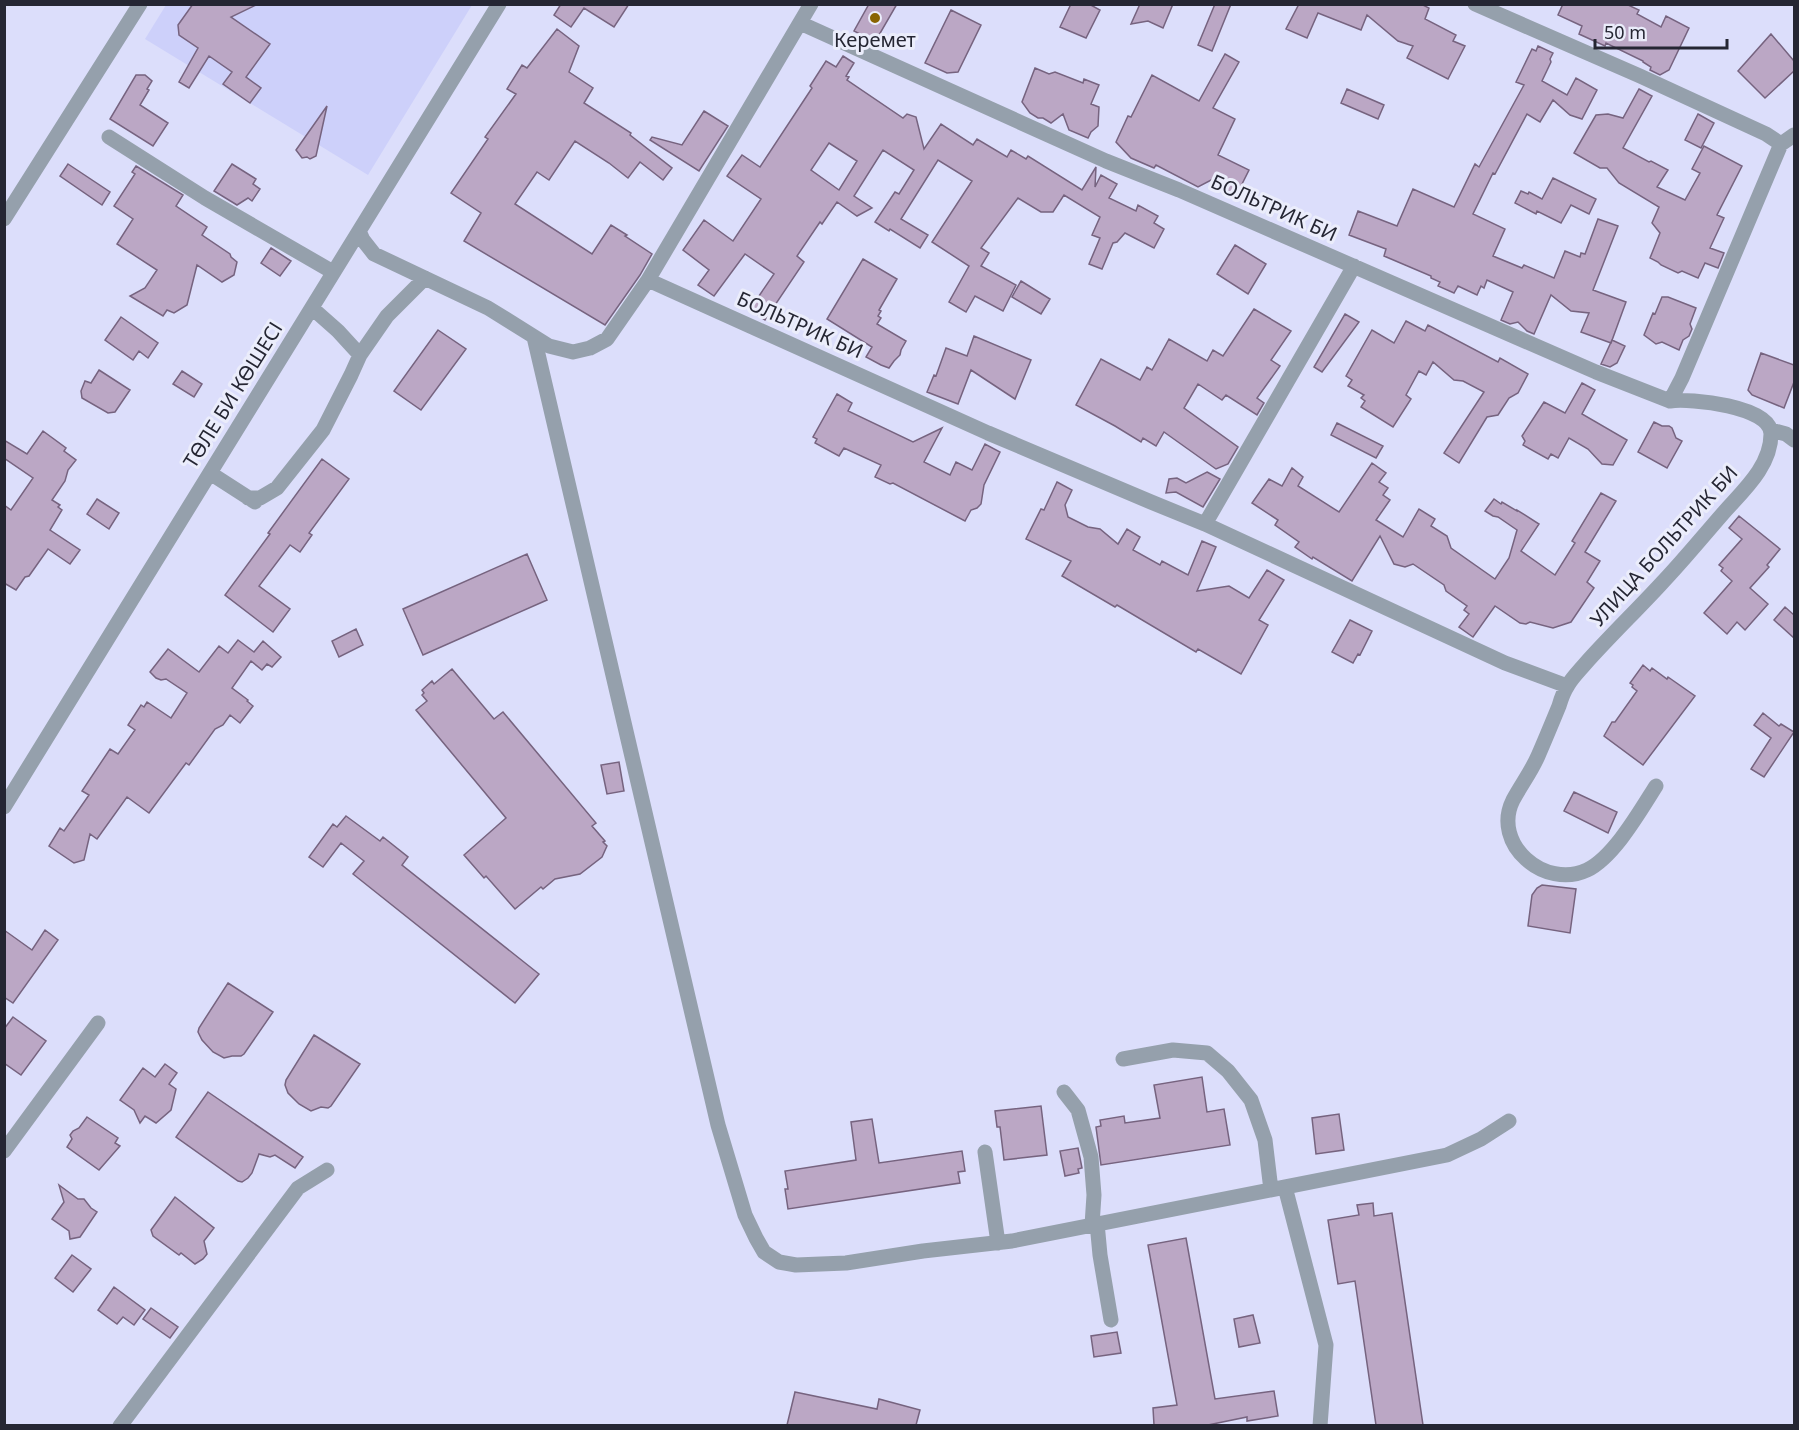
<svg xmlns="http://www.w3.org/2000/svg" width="1799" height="1430" viewBox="0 0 1799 1430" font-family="'Noto Sans',sans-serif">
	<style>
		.built { fill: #cdd0fa }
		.building { fill: #bba7c5; stroke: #76637f; stroke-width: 1.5; fill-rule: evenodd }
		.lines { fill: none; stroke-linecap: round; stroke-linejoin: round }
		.street { stroke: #95a0ac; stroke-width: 15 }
		.poi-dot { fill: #896402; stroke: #ebedfb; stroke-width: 2 }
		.labels { text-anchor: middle; stroke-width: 6; stroke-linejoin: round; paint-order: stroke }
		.poi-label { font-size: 20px; fill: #252633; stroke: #ebedfb }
		.street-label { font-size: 20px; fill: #252633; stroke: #ebedfb }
	</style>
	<rect width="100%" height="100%" fill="#dcdefb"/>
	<!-- built -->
	<path class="built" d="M166,5H472L368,175L145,39Z"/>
	<!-- building -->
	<path class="building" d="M193,4H258L231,17L270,44L246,77L261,88L250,103L223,84L232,72L209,56L189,88L179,82L198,48L179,35L178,25Z
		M561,4H629L614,27L584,8L571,27L554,15Z
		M869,4H897L875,42L854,31Z
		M1071,4H1089L1100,10L1086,38L1060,27Z
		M1140,4H1173L1163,28L1148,21L1131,24Z
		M1215,4H1231L1212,51L1198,45Z
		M1299,4H1421L1429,8L1425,19L1456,35L1453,41L1465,46L1448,79L1407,58L1413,46L1398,41L1367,15L1361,30L1318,13L1307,38L1286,29Z
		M1563,4H1626L1639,10L1637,14L1661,27L1666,16L1689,28L1669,70L1660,75L1650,70L1651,67L1643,62V61L1606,43L1605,46L1579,34L1582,26L1558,15Z
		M951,10L981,25L958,72L947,73L925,63Z
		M557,29L579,46L569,72L593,88L584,103L631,133L630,135L672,168L663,180L640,162L628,178L609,163L575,141L549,180L537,172L515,204L592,254L611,225L627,235L625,236L652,254L640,275L605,325L464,241L481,213L451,193L488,139L485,137L516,94L507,89L522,65L527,68Z
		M1771,34L1794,61V71L1765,98L1738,71Z
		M1538,46L1553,53L1550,59L1551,62L1542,81L1567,95L1576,78L1597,90L1582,119L1570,115L1553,100L1540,122L1527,114L1495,174L1493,173L1473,214L1505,229L1493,256L1522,268L1524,265L1554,278L1565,251L1580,257L1581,253L1585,254L1598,219L1618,226L1593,290L1626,302L1611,343L1581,332L1589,313L1571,311L1551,295L1534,334L1527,331L1518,322L1510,324L1501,320L1513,292L1487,280L1484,288L1481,286L1477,295L1458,286L1454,293L1438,286L1440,282L1431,278V276L1384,256L1386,249L1349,235L1358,211L1397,226L1413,189L1454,207L1475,164L1479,167L1524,85L1516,82L1532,49L1536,51Z
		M1225,54L1239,62L1213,108L1235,119L1218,155L1249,170L1236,196L1221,186L1215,178L1198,187L1156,165L1154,168L1131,158L1116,142L1128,116L1131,117L1152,75L1199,101Z
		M843,56L854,63L846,76L849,77L847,80L903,118L907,114L916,117L924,149L941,124L973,145L977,139L1007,157L1011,150L1026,159L1028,156L1082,190L1096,167L1095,187L1101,175L1117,184L1109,198L1136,211L1138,205L1158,216L1154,223L1164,229L1154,248L1125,233L1117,242L1113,243L1102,269L1089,264L1100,238L1092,235L1100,217L1064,195L1053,212H1041L1018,198L981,248L989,253L981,266L1016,285L1003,311L975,296L966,312L949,302L969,266L932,242L972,181L938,160L901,219L928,235L920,248L890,229L889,231L875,222L895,192L899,194L914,170L883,150L854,196L872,208L857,216L837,202L822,224L820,222L797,256L804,262L765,320L750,309L774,274L745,254L714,296L698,285L709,270L683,250L704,220L733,241L761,199L727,176L742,155L760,167L812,88L810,86L826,61L836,67ZM829,143L857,161L839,190L811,170Z
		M1035,68L1049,74L1055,72L1083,83L1084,79L1099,85L1091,104L1099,107L1098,126L1091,132L1088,138L1069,130L1063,114L1051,123L1043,118H1038L1030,113L1022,102Z
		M136,75H145L152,81L147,89L149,90L140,105L168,123L153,146L110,119Z
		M1347,89L1384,105L1378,119L1341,103Z
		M1639,89L1652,96L1623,148L1649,162L1651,161L1668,170L1657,187L1685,200L1700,173L1692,169L1704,146L1742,166L1717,215L1724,218L1710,248L1724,253L1718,268L1705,263L1698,278L1682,271L1678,273L1661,265L1658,262L1650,258L1660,233L1652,223L1659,207L1619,183L1607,168H1600L1574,153L1596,115L1608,114L1623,118Z
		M327,106L316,156L310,159L307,157L302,158L296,150Z
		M704,111L728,126L699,171L650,140L652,137L682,145Z
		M1698,114L1714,123L1701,148L1685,140Z
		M68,164L110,192L102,205L60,176Z
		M232,164L256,179L253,184L260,189L252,201L248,198L237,205L214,191Z
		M136,166L183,195L176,206L207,227L202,235L230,254L231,257L237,262L234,275L222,282L197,265L187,305L174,313L167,310L163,316L130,296L145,288L157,270L117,244L133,219L114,206L135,174L132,172Z
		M1553,178L1596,199L1589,214L1571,205L1561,223L1537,211L1536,214L1515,203L1521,191L1528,194L1529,192L1542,199Z
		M1235,245L1266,264L1248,294L1217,274Z
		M271,248L291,261L280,276L261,263Z
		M863,259L897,279L879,310L881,311L878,316L881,318L877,324L906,341L901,350L900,355L894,361L889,368L881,365L866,357L872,347L827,319Z
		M1021,281L1050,299L1041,314L1012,297Z
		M1662,297H1668L1696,308L1690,324L1692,329L1689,336L1683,340L1679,350L1662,342L1656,344L1644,335L1653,313L1655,314Z
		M1254,309L1291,331L1271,360L1280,366L1257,398L1264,403L1257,415L1226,395L1222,400L1198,384L1184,408L1238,447L1228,464L1216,469L1164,432L1156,446L1143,438L1141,442L1115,426L1076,405L1101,359L1140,380L1147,367L1152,370L1169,339L1207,361L1213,350L1223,356Z
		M1345,314L1359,322L1322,372L1314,367Z
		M121,317L158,343L148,358L139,351L133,360L105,340Z
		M1406,321L1425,331L1428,325L1498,362L1500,358L1528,374L1518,393L1509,398L1498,415L1487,417L1459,463L1444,453L1484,392L1463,381L1454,380L1433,362L1426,375L1419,371L1406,395L1411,399L1393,427L1361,407L1365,401L1361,398L1364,395L1348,386L1352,380L1346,376L1372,330L1394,343Z
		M438,330L466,349L421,410L394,391Z
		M974,336L1031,360L1015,399L971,370L958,404L927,392L934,375L936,376L946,348L967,356Z
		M1612,340L1625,346L1617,363L1610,367L1601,364Z
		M1761,353L1794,365V382L1784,408L1752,395L1748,390Z
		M99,370L130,390L115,412L108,413L82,398L81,391L85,381L91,383Z
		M182,371L202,384L194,397L173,384Z
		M1582,383L1595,390L1582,414L1627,440L1613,465L1602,464L1588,449L1569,438L1558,458L1551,454L1548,459L1523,445L1525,441L1522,436L1544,402L1565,413Z
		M837,394L852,403L848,411L913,442L942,428L924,462L950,475L956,462L972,470L985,444L1000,452L984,485L981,504L977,508L971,510L965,521L893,483L890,484L875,477L881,465L844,448L839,456L815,443L817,439L813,437Z
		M1654,422L1662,426H1669L1672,428L1676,438L1682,441L1667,468L1638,452Z
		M1337,423L1383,446L1376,458L1331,435Z
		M43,431L66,448L64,451L76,460L68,470L65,481L52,500L60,505L58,507L62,510L50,530L80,550L70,564L48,549L29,576L25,577L16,590L4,583V505L11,510L33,478L4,458V440L27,454Z
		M322,459L349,479L309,533L312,535L300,552L290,545L259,586L290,609L273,632L225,595L270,534L268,533Z
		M1372,463L1386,473L1379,482L1388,488L1383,495L1390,500L1376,520L1403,537L1419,509L1435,519L1431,526L1447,536L1451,548L1495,579L1509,558L1517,530L1498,517L1493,516L1485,511L1494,499L1501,504L1502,502L1517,511V510L1539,524L1521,551L1555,575L1575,543L1572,541L1601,493L1616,501L1585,552L1600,561L1587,582L1594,588L1571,622L1553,628L1530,622L1526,624L1520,623L1495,606L1473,637L1459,627L1469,614L1464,610L1467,606L1446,591L1444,585L1413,564L1405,567L1394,564L1380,536L1352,581L1313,557L1312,559L1295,547L1299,542L1275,525L1278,520L1252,503L1269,479L1282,486L1292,468L1303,477L1298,486L1339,512Z
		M1207,472L1220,479L1203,507L1176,492L1166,493L1169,479L1177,478L1186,483Z
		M1057,482L1072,490L1065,505L1068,517L1088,527L1100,529L1118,544L1127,529L1140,537L1133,550L1160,565L1162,561L1188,575L1202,541L1216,547L1197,591L1229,586L1249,598L1267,570L1284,580L1259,620L1268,625L1241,674L1198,649L1196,652L1117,605L1115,607L1062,576L1071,561L1026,539L1041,509L1044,510Z
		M97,499L119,513L109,529L87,514Z
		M1739,516L1780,549L1767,565L1769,567L1750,588L1768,604L1745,630L1737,622L1727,634L1704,613L1732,581L1721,571L1723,568L1719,565L1742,539L1729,528Z
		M527,554L547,600L423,655L403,609Z
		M1785,607L1794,615V638L1774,620Z
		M1350,620L1372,631L1360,655L1358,654L1353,663L1332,652Z
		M356,629L363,645L339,657L332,641Z
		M238,640L254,652L263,641L281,657L272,667L267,664L262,670L251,661L232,688L248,700L247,701L253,706L240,723L230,715L223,725L215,729L189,765L186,763L149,813L127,797L97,839L90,834L84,860L74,863L49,846L60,828L64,831L89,795L82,791L110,749L118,754L135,730L128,725L141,705L144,707L147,702L171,718L187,693L166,679L161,680L156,678L150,672L168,649L199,672L219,646L228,653Z
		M1643,665L1650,671L1652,668L1667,679L1668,677L1695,696L1643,765L1604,736L1612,722H1615L1637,691L1632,687L1633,685L1630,683Z
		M452,669L494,719L503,712L596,823L592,826L605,841L603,842L607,846L602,857L580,874L555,879L543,889L541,887L515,909L486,876L484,878L464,855L506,818L416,710L427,701L422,695L424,693L422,690L432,681L434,684Z
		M1763,713L1779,726L1781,724L1794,732L1764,777L1751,769L1771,738L1754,725Z
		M619,762L624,791L607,794L601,765Z
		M1574,792L1617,812L1608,833L1564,811Z
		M346,816L380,841L383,837L408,857L402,865L539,974L515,1003L353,874L364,861L341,843L323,867L309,857L333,824L337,827Z
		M1542,885L1576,889L1570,933L1528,926L1532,895L1537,888Z
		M4,930L32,950L45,930L58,940L13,1003L4,997Z
		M228,983L273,1012L244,1054L241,1056H232L224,1058L213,1052L202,1040L198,1032L199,1028Z
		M13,1017L46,1041L21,1075L4,1063V1029Z
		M314,1035L360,1064L331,1106L328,1108L321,1107L311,1111L299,1104L288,1093L285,1085L286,1080Z
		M165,1064L177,1073L169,1084L176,1089L171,1110L156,1123L145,1116L140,1123L134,1110L120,1100L143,1068L155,1077Z
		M1202,1077L1207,1112L1224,1109L1230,1145L1101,1165L1096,1127L1101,1126L1100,1120L1124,1116L1125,1123L1160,1118L1154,1085Z
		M208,1092L303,1157L295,1168L275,1155L270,1157L259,1154L252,1173L248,1178L242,1182L238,1181L176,1137Z
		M1041,1106L1047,1155L1004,1160L1000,1127H997L995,1111Z
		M1339,1114L1344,1150L1316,1154L1312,1118Z
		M87,1117L118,1138L115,1143L120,1146L99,1170L67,1147L72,1139L70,1135L73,1131L79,1128Z
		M872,1119L879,1163L962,1151L965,1171L958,1172L960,1183L788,1209L785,1189H788L785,1171L856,1160L851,1122Z
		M1078,1148L1082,1168L1078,1169L1079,1173L1065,1176L1060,1151Z
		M59,1185L78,1199H84L91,1208L97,1212L80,1237L70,1239L69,1231L52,1219L64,1202Z
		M175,1197L214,1228L204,1241L207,1254L203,1259L195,1264L181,1253L179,1255L153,1236L151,1230Z
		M1373,1203L1374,1216L1392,1213L1423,1425H1376L1355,1281L1338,1284L1328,1220L1359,1215L1357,1205Z
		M1186,1238L1215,1399L1274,1391L1278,1416L1247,1421V1417L1208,1425H1154L1153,1408L1177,1405L1148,1245Z
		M72,1255L91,1269L73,1292L55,1278Z
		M114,1287L145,1310L134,1325L123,1317L117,1324L98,1310Z
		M151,1308L178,1327L170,1338L143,1319Z
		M1253,1315L1260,1343L1239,1347L1234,1319Z
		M1117,1332L1121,1353L1094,1357L1091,1336Z
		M795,1392L877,1409L879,1399L920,1410L916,1425H787Z"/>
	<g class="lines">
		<!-- street -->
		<path class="street" d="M1475,4L1640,76L1766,134L1781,144
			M800,23L1106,161L1179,190L1596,372L1670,401C1690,398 1771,406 1771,434C1771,465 1745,489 1726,510C1704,535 1683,561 1660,585C1635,612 1609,637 1585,664C1579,671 1572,678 1568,685C1564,691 1561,699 1559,706C1552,723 1545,740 1538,756C1531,772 1521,785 1513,800C1491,844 1545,890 1587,870C1614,857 1640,811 1656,786
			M109,137L205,198L333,272
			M1781,144L1794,135
			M4,219L140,4
			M359,231L363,240L374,254L488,308L549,346L573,352L590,348L607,339L648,280L811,4
			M648,280L988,433L1151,502L1205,524L1505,663L1567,686
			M312,308L338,331L360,355
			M534,337L718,1125L745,1215L756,1238L764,1252L779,1262L796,1265L846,1263L923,1251L1012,1241L1447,1155L1481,1139L1509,1121
			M1670,401L1682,378L1781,144
			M1771,430L1786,434L1794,440
			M210,473L255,502
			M248,498H260L277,488L323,430L351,375L360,355L387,316L425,278
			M1205,524L1354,266
			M4,807L499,4
			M1123,1059L1173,1050L1207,1053L1228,1071L1251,1100L1265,1140L1271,1190
			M1064,1092L1078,1110L1091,1157L1094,1195L1092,1225
			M4,1151L98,1023
			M985,1152L998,1243
			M1285,1187L1326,1345L1320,1426
			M1097,1223L1100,1255L1111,1320
			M120,1426L298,1188L327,1170"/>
	</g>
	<!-- markers -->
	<circle class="poi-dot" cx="875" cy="18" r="6"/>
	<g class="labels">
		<!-- poi labels -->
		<g class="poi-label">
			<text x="875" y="47">Керемет</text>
		</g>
		<!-- street labels -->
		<g class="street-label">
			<text transform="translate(1274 208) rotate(24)" y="7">БОЛЬТРИК БИ</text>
			<text transform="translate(800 325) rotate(24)" y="7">БОЛЬТРИК БИ</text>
			<text transform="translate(233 395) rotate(-58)" y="7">ТӨЛЕ БИ КӨШЕСІ</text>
			<text transform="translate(1664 546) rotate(-48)" y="7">УЛИЦА БОЛЬТРИК БИ</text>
		</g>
	</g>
	<!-- border -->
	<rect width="1799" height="1430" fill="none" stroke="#252633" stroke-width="12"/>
	<!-- scale -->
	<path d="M1595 39v9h132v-9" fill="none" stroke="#252633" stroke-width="3"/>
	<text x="1604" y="39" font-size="18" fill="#252633" stroke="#ebedfb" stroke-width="4.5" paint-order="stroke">50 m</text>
</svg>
